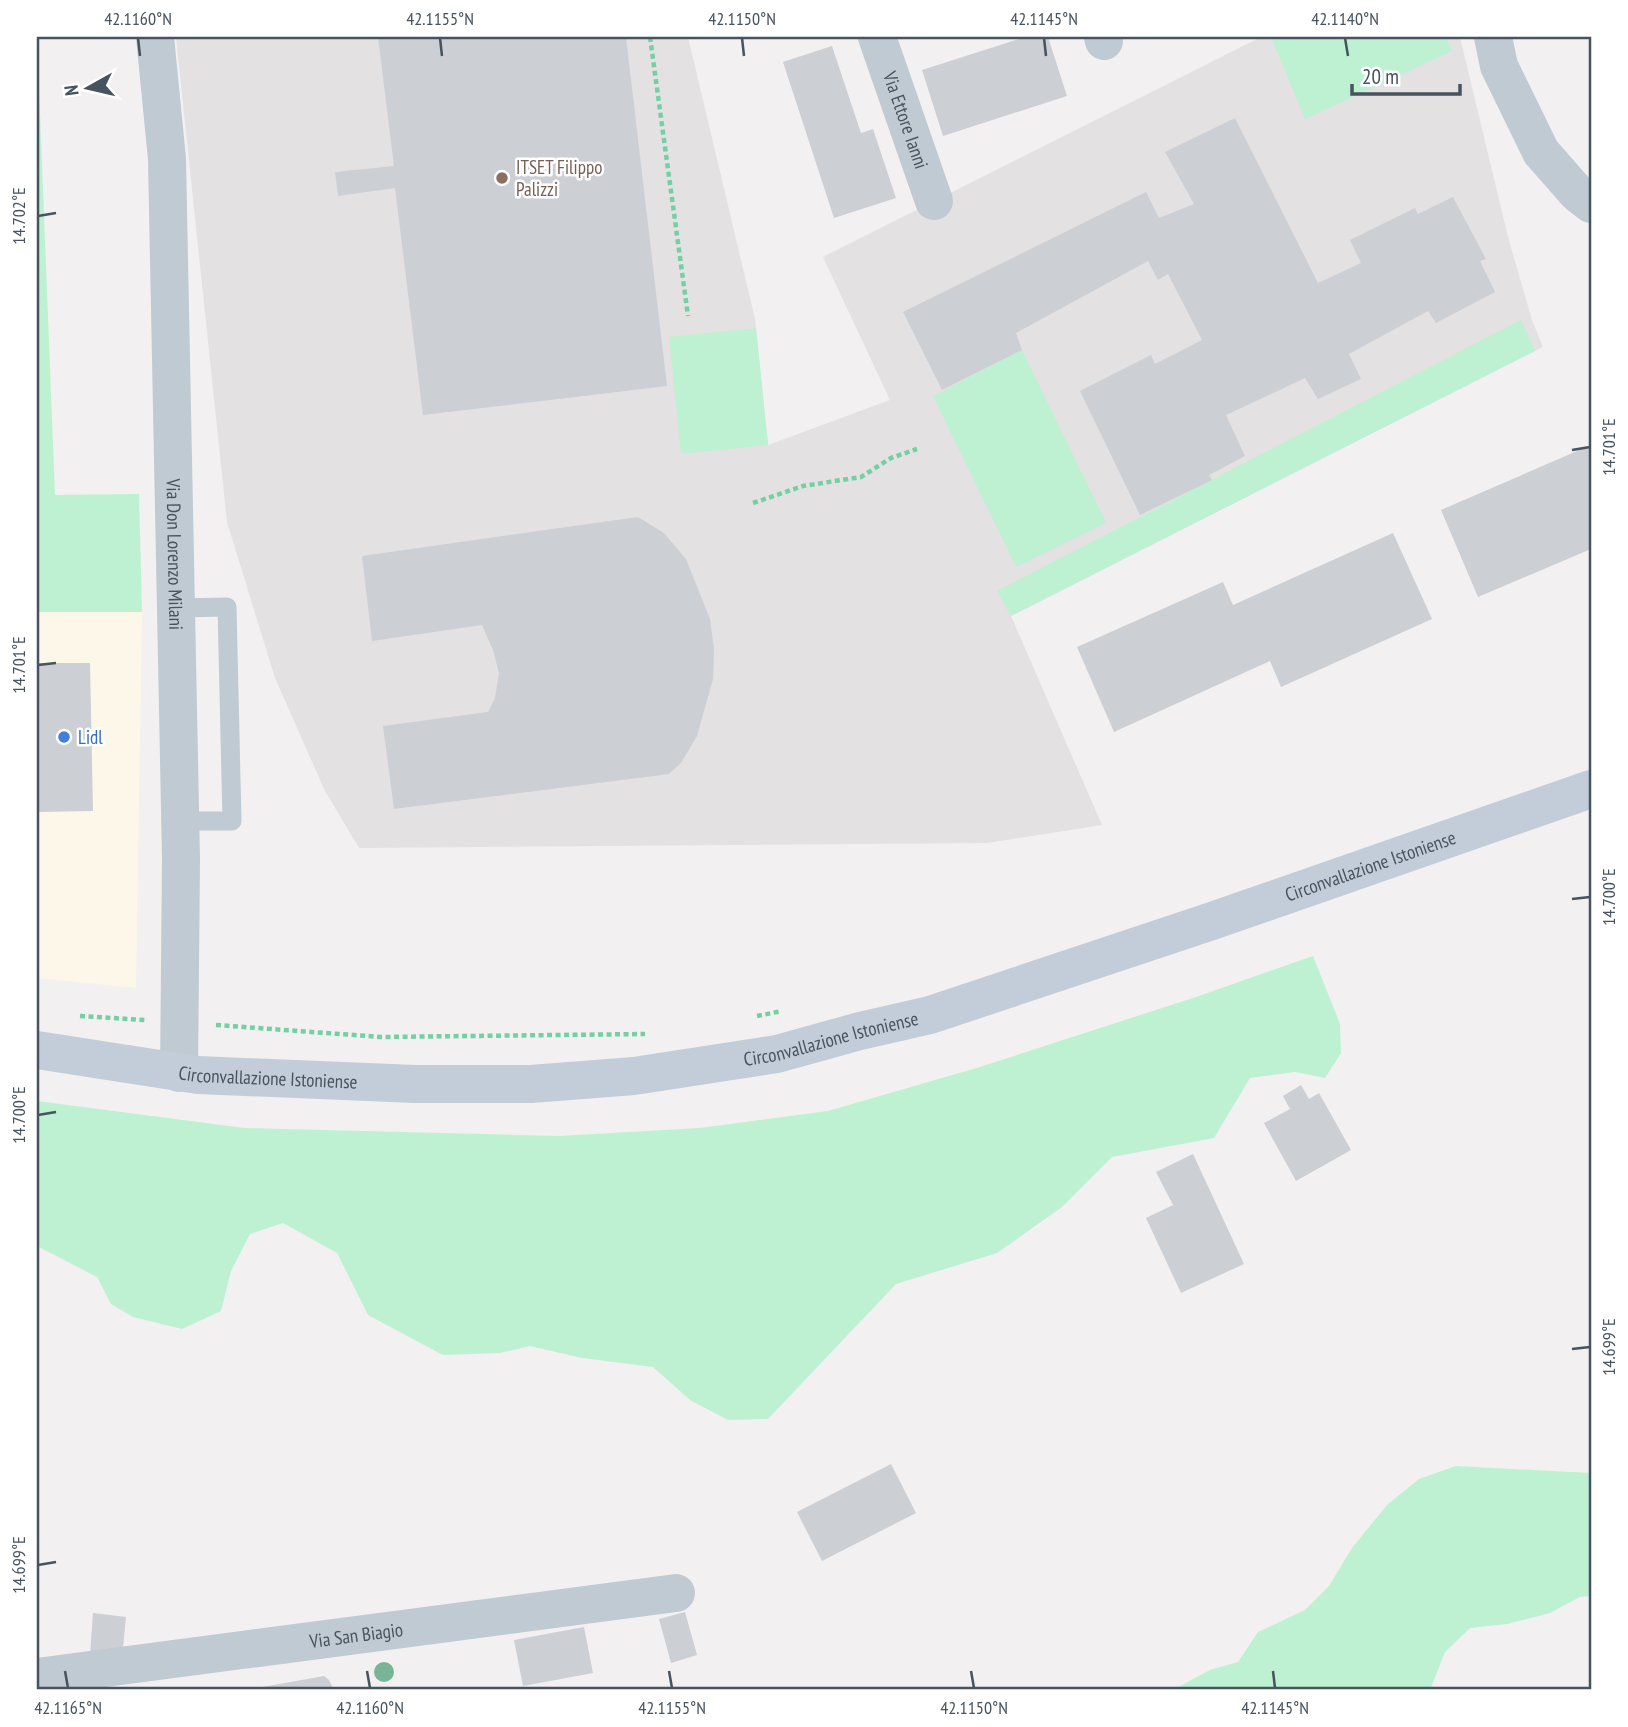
<svg xmlns="http://www.w3.org/2000/svg" width="1628" height="1727" viewBox="0 0 1628 1727" font-family="'PT Sans Narrow',sans-serif">
	<style>
		.commercial { fill: #fdf7e9 }
		.education { fill: #e3e1e2 }
		.green { fill: #bdf1d1 }
		.building { fill: #cccfd4 }
		.lines { fill: none; stroke-linecap: round; stroke-linejoin: round }
		.path { stroke: #74d0a3; stroke-width: 4.5; stroke-dasharray: 5 3.5; stroke-linecap: butt }
		.service { stroke: #c0cad2; stroke-width: 19 }
		.minor { stroke: #c0cad2; stroke-width: 38 }
		.secondary { stroke: #c2cdd9; stroke-width: 38 }
		.tree { fill: #78b496 }
		.ticks { fill: none; stroke: #47535e; stroke-width: 2.5 }
		.education-dot { fill: #8d6e63; stroke: #fff; stroke-width: 2.5 }
		.shop-dot { fill: #3f7fe0; stroke: #fff; stroke-width: 2.5 }
		.labels { text-anchor: middle; stroke-width: 5; stroke-linejoin: round; paint-order: stroke }
		.street-label { font-size: 19px; fill: #47535e; stroke: #fff }
		.education-label { font-size: 19px; fill: #785e54; stroke: #fff; text-anchor: start }
		.shop-label { font-size: 19px; fill: #366cbe; stroke: #fff; text-anchor: start }
		.neatline { fill: none; stroke: #47535e; stroke-width: 2.5 }
		.ticks-label { font-size: 18px; text-anchor: middle; fill: #47535e }
	</style>
	<rect width="100%" height="100%" fill="#f2f0f0"/>
	<!-- commercial -->
	<path class="commercial" d="M37,612H142L136,988L37,978Z"/>
	<!-- education -->
	<path class="education" d="M176,37H688L755,319L768,445L890,400L823,257L1261,37H1460L1508,237L1532,320L1543,347L1011,616L1102,825L987,843L359,848L325,791L275,678L227,522Z"/>
	<!-- green -->
	<path class="green" d="M37,37L55,495L139,494L142,612H37Z
		M1271,37H1446L1452,51L1305,119Z
		M1521,320L1535,351L1011,616L997,591Z
		M756,328L768,445L681,454L669,337Z
		M1022,350L1106,523L1016,567L933,396Z
		M1313,956L1340,1024L1341,1053L1325,1078L1295,1072L1250,1078L1214,1138L1112,1157L1062,1207L997,1253L896,1284L768,1419L728,1420L690,1400L653,1367L582,1358L530,1346L500,1353L443,1355L368,1315L337,1253L283,1223L250,1234L231,1271L221,1311L182,1329L133,1317L111,1304L97,1277L37,1246V1101L244,1128L559,1136L700,1128L828,1111L980,1067L1196,997Z
		M1456,1466L1591,1473V1596L1580,1597L1550,1613L1507,1624L1470,1628L1445,1652L1430,1690H1173L1210,1670L1238,1662L1258,1632L1305,1610L1329,1586L1352,1548L1387,1505L1419,1479Z"/>
	<!-- building -->
	<path class="building" d="M378,37H626L667,386L423,415L395,188L338,196L335,172L394,166Z
		M1025,37H1048L1067,96L943,136L922,70Z
		M832,46L861,133L873,129L896,198L834,218L783,62Z
		M1235,118L1318,283L1361,263L1350,240L1415,208L1418,214L1453,197L1486,259L1480,261L1495,292L1436,323L1428,311L1349,354L1361,379L1318,399L1305,378L1226,415L1245,456L1209,475L1212,480L1140,515L1080,391L1151,355L1155,364L1202,340L1168,274L1158,280L1148,261L1016,333L1022,350L942,390L903,312L1146,192L1159,218L1194,204L1165,152Z
		M1591,445V549L1478,597L1441,510Z
		M638,517L664,533L686,559L710,619L714,649L713,679L697,736L681,763L669,774L394,809L383,726L488,712L495,698L499,673L493,650L482,625L372,641L362,556Z
		M1393,533L1432,619L1281,687L1270,661L1114,732L1077,647L1223,582L1233,605Z
		M37,663H90L93,811L37,812Z
		M1301,1085L1309,1099L1319,1093L1351,1150L1296,1181L1264,1123L1290,1109L1283,1096Z
		M1193,1154L1244,1264L1181,1293L1146,1218L1173,1205L1156,1172Z
		M891,1464L916,1513L822,1561L797,1512Z
		M685,1612L697,1655L671,1663L659,1619Z
		M93,1613L126,1617L122,1658L90,1655Z
		M584,1627L593,1673L523,1686L514,1640Z
		M324,1676L329,1680L334,1690H245Z"/>
	<g class="lines">
		<!-- path -->
		<path class="path" d="M650,37L688,316
			M753,503L803,486L861,477L891,458L917,449
			M80,1016L145,1020
			M757,1016L782,1011
			M216,1025L381,1037L645,1034"/>
		<!-- service -->
		<path class="service" d="M176,608L227,607L232,821H180"/>
		<!-- minor -->
		<g class="minor">
			<path id="s1" d="M155,37L167,159L181,859L179,1073"/>
			<path id="s2" d="M877,37L934,201"/>
			<path d="M1103,37L1104,41"/>
			<path d="M1493,37L1499,66L1541,152L1577,193L1591,204"/>
			<path id="s3" d="M37,1677L676,1593"/>
		</g>
		<!-- secondary -->
		<path class="secondary" id="s4" d="M37,1050L198,1075L415,1084H531L634,1076L777,1054L860,1031L930,1015L1209,922L1591,789"/>
	</g>
	<!-- trees -->
	<circle class="tree" cx="384" cy="1672" r="10"/>
	<!-- ticks -->
	<path class="ticks" d="M138,38L140,56M440,38L442,56M742,38L744,56M1044,38L1046,56M1345,38L1348,56M38,216L56,213M1572,450L1590,447M38,665L56,663M1572,899L1590,897M38,1115L56,1112M1572,1349L1590,1347M38,1565L56,1562M65,1671L68,1688M367,1671L370,1688M669,1671L672,1688M971,1671L974,1688M1273,1671L1275,1688"/>
	<!-- markers -->
	<circle class="education-dot" cx="502" cy="178" r="7"/>
	<circle class="shop-dot" cx="64" cy="737" r="7"/>
	<g class="labels">
		<!-- street labels -->
		<g class="street-label">
			<text dy="7" stroke="none"><textPath href="#s2" startOffset="88">Via Ettore Ianni</textPath></text>
			<text dy="7" stroke="none"><textPath href="#s1" startOffset="518">Via Don Lorenzo Milani</textPath></text>
			<text dy="7" stroke="none"><textPath href="#s4" startOffset="1367">Circonvallazione Istoniense</textPath></text>
			<text dy="7" stroke="none"><textPath href="#s4" startOffset="800">Circonvallazione Istoniense</textPath></text>
			<text dy="7" stroke="none"><textPath href="#s4" startOffset="233">Circonvallazione Istoniense</textPath></text>
			<text dy="7" stroke="none"><textPath href="#s3" startOffset="322">Via San Biagio</textPath></text>
		</g>
		<!-- education labels -->
		<g class="education-label">
			<text x="516" y="174">ITSET Filippo<tspan x="516" dy="22">Palizzi</tspan></text>
		</g>
		<!-- shop labels -->
		<g class="shop-label">
			<text x="78" y="744">Lidl</text>
		</g>
	</g>
	<!-- border -->
	<rect width="1628" height="1727" fill="none" stroke="#ffffff" stroke-width="77"/>
	<!-- north arrow -->
	<g transform="translate(88 88) rotate(262)" stroke="#ffffff" stroke-width="5" paint-order="stroke">
	<path d="M0-5L12 26L0 18L-12 26Z" fill="#47535e"/>
	<text y="-10" font-size="19" font-weight="bold" text-anchor="middle" fill="#47535e">N</text>
	</g>
	<!-- scale -->
	<path d="M1352 84v10h108v-10" fill="none" stroke="#47535e" stroke-width="3.5"/>
	<text x="1362" y="84" font-size="21" fill="#47535e" stroke="#ffffff" stroke-width="5" paint-order="stroke">20 m</text>
	<rect x="38" y="38" width="1552" height="1650" class="neatline"/>
	<g class="ticks-label">
		<text x="138" y="25">42.1160°N</text>
		<text x="440" y="25">42.1155°N</text>
		<text x="742" y="25">42.1150°N</text>
		<text x="1044" y="25">42.1145°N</text>
		<text x="1345" y="25">42.1140°N</text>
		<text transform="translate(19 216) rotate(-90)" y="6">14.702°E</text>
		<text transform="translate(1609 447) rotate(-90)" y="6">14.701°E</text>
		<text transform="translate(19 665) rotate(-90)" y="6">14.701°E</text>
		<text transform="translate(1609 897) rotate(-90)" y="6">14.700°E</text>
		<text transform="translate(19 1115) rotate(-90)" y="6">14.700°E</text>
		<text transform="translate(1609 1347) rotate(-90)" y="6">14.699°E</text>
		<text transform="translate(19 1565) rotate(-90)" y="6">14.699°E</text>
		<text x="68" y="1714">42.1165°N</text>
		<text x="370" y="1714">42.1160°N</text>
		<text x="672" y="1714">42.1155°N</text>
		<text x="974" y="1714">42.1150°N</text>
		<text x="1275" y="1714">42.1145°N</text>
	</g>
</svg>
